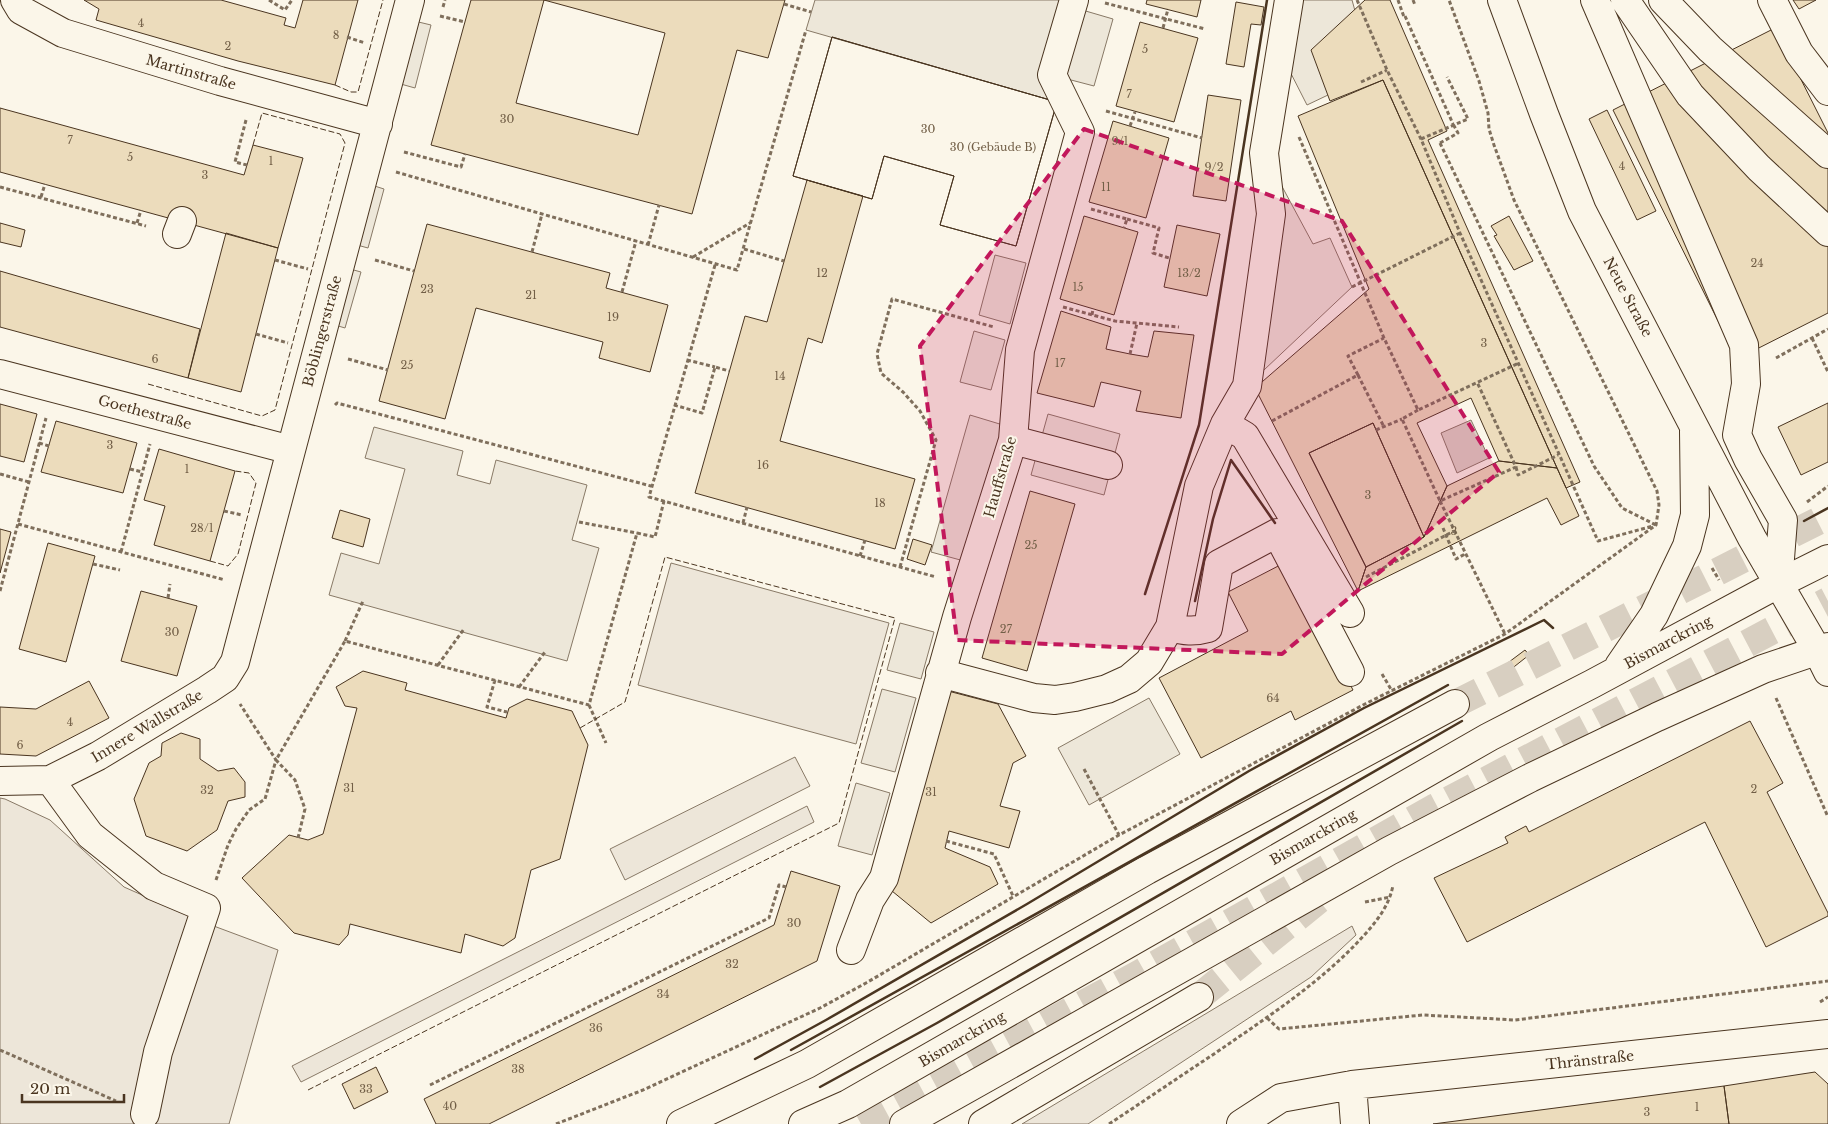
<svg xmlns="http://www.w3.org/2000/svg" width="1828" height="1124" viewBox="0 0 1828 1124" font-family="'Libre Baskerville',serif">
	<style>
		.green { fill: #ede6d9; stroke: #887966 }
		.parking { fill: #ede7d9; stroke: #887966 }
		.water { fill: #dcd4c6; stroke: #887966 }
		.building { fill: #ecdcbc; stroke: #4a3520; fill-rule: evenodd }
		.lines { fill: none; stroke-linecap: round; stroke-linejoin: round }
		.highway-tunnel { stroke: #d8cfc1; stroke-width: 28; stroke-dasharray: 28 14; stroke-linecap: butt }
		.minor-casing { stroke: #4a3520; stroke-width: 30 }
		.major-casing { stroke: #4a3520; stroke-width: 30 }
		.highway-casing { stroke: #4a3520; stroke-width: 30 }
		.path { stroke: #7f6f5c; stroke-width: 3; stroke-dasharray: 4 2.5; stroke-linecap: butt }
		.minor { stroke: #fbf6e9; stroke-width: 28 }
		.major { stroke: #fbf6e9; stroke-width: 28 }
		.highway { stroke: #fbf6e9; stroke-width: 28 }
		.path-bridge { stroke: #7f6f5c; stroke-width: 3; stroke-dasharray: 4 2.5; stroke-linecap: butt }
		.fence { stroke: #4a3520; stroke-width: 1; stroke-dasharray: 6 2.5; stroke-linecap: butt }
		.wall { stroke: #4a3520; stroke-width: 2.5 }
		.marked { fill: #c2185b; fill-opacity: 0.2; stroke: #c2185b; stroke-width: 4; stroke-dasharray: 10 6; stroke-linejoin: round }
		.labels { text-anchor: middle; stroke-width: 4; stroke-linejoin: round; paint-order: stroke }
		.number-label { font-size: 11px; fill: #725f47 }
		.street-label { font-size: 14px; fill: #4a3520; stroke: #fbf6e9 }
	</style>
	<rect width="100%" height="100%" fill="#fbf6e9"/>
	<!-- green -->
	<path class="green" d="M671,563L889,623L856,744L638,685Z
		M795,757L810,786L625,880L610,849Z
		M0,798L5,799L50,820L124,887L203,922L278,950L229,1124H0Z
		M807,806L814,822L301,1082L292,1066Z
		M1352,926L1356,935L1311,977L1088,1124H1022Z"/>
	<!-- parking -->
	<path class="parking" d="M815,0H1074L1072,7L1113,19L1094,86L1052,75L1057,102L806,30Z
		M1289,0H1352L1370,65L1349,85L1307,105L1280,52Z
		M406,19L431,25L415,88L390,81Z
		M1264,153L1313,244L1330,238L1352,287L1247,386Z
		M362,182L384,189L368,248L346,242Z
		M995,255L1026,263L1010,324L979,315Z
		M339,266L361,272L345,328L325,322Z
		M974,331L1005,340L991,390L960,382Z
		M1048,414L1120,434L1104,495L1031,475Z
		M970,415L1003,425L964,561L931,552Z
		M374,427L463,451L457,475L490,484L496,460L587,485L572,540L599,548L567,661L329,595L341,553L379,564L405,469L365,458Z
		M900,623L934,632L921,679L887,670Z
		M882,689L916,698L895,772L861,763Z
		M1149,698L1180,754L1089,805L1058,748Z
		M856,783L890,793L872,855L838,846Z"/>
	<!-- water -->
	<path class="water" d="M1471,420L1489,458L1457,473L1441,433Z"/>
	<!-- building -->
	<path class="building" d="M84,0H221L286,18L284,25L295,28L303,0H358L335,85L238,61L96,20L99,9Z
		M471,0H785L768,58L737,50L692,214L431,145ZM544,0L665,33L638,135L516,103Z
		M1147,0H1201L1197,17L1146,4Z
		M1365,0H1390L1447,131L1428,140L1580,482L1566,488L1383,80L1330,101L1311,50Z
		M1793,0H1816L1799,9Z
		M1236,2L1264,7L1261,25L1251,24L1244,67L1226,64Z
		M1140,22L1198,38L1174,122L1116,106Z
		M1775,28L1828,133V313L1737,359L1613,110Z
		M832,37L1057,102L1016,246L940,225L954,176L884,156L872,199L793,176Z
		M832,37L1057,102L1016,246L940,225L954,176L884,156L872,199L793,176Z
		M1383,80L1557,468L1499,461L1471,398L1417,423L1447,486L1424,537L1373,423L1309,453L1366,567L1358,591L1255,388L1369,289L1298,116Z
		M1208,95L1241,100L1226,201L1193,196Z
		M0,108L244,175L253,145L303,158L278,248L0,172Z
		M1607,110L1656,211L1637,220L1589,119Z
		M1113,121L1169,138L1146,218L1089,202Z
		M807,180L863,196L822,343L808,338L780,441L915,479L895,549L695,493L745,316L767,322Z
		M1084,216L1138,232L1114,315L1060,299Z
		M1509,216L1533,261L1514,270L1494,236L1497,235L1491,226Z
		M0,223L25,230L21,247L0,242Z
		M427,224L610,273L606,288L668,305L650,372L599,358L603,342L476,308L445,419L379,401Z
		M1177,225L1220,234L1207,296L1164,287Z
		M226,233L278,248L241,392L188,378Z
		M0,271L200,329L188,378L0,327Z
		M1061,311L1111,327L1106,349L1130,354L1148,357L1154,331L1194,335L1181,418L1136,411L1141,391L1101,382L1094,407L1037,393Z
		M1828,403V462L1801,475L1778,427Z
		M0,404L37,414L24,462L0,456Z
		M56,421L137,443L123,493L41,472Z
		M1373,423L1424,537L1366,567L1309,453Z
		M159,449L235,471L210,561L154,545L165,506L144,500Z
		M1499,461L1557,468L1579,516L1561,525L1547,498L1358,591L1366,567L1424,537L1447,486Z
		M1030,491L1075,504L1027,671L982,658Z
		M340,510L370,519L363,547L332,538Z
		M0,529L11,532L0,573Z
		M913,539L932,545L925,565L907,559Z
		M48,543L95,556L66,662L19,649Z
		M1286,562L1353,690L1295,720L1291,711L1201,758L1159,678L1248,631L1228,592Z
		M141,591L197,606L177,676L121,661Z
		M1525,650L1529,655L1510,670L1505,665Z
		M363,671L407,683L405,690L506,718L509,708L527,699L572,711L588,745L560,859L531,870L515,938L503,946L465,934L461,953L350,924L348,935L339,945L294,933L242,878L289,835L308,840L323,834L357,708L345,706L336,687Z
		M89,681L109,718L36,756L0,754V707L36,709Z
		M948,691L998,704L1026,756L1013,763L1000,806L1020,811L1009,848L949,831L945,848L990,867L998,884L931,923L892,891Z
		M1750,721L1783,783L1767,792L1828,913V916L1766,947L1705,822L1467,942L1434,878L1508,843L1505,837L1526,826L1529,832Z
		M181,733L200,739V759L218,771L234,768L245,782V797L228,801L217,830L187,851L146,836L134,799L149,763L161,756L162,743Z
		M791,871L840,886L817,961L489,1124H436L424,1099L774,925Z
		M376,1067L388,1092L354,1109L342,1084Z
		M1815,1072L1828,1084V1124H1729L1724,1086Z
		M1724,1086L1729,1124H1433Z"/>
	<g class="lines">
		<!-- highway-tunnel -->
		<path class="highway-tunnel" d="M1455,704L1828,516
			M1199,997L1322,897
			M861,1124L1137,975L1434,808L1828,601"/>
		<!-- minor casing -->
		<g class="minor-casing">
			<path id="minor" d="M15,0L21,10L63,33L220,81L378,124
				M1595,0L1744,345L1746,384L1737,435L1748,459L1783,520L1778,584
				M1625,0L1690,95L1759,168L1828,232
				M1663,0L1710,49L1828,154
				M1772,0L1799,53L1828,91
				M177,234L182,221
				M0,374L291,450
				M1225,424L1245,436L1350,613
				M1013,440L1108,465
				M1170,627C1184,631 1194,632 1208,628L1219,564L1277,533L1350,672
				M1817,650L1828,672
				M940,673L1034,698L1055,700L1075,697L1107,689L1129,679L1149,662L1170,627L1199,486L1225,424L1247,386L1271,214L1264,153L1289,0
				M50,780L90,835L154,886L206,908L158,1052L145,1114
				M0,781L50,780L98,756L207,690L225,678L235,662L410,0
				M851,950L870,900L884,878L957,617L1013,440L1020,350L1080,132L1052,75L1074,0
				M1352,1085L1355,1124
				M1241,1124L1281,1098L1352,1085L1828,1034"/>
		</g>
		<!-- major casing -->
		<g class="major-casing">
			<path id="major" d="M1502,0L1544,114L1582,211L1752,538L1817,650
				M1619,666L1654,615L1687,546L1695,515L1694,431
				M803,1124L848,1104L1489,737L1592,684L1778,584L1828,559
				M904,1124L1389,851L1530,778L1657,717L1763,669L1828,647"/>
		</g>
		<!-- highway casing -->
		<g class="highway-casing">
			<path id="highway" d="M681,1124L807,1064L1147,870L1455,704
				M983,1124L1199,997"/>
		</g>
		<!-- path -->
		<path class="path" d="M269,0L285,10L292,0
			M1357,0L1387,70L1421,139L1460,233L1598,541L1653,526
			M1398,0L1404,17
			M1413,0L1415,5
			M1105,3L1205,29
			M784,4L811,12
			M443,7L445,0
			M440,16L465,22
			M1405,16L1453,124
			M1163,28L1168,9
			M347,37L365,43
			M1361,82L1387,70
			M1106,111L1202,138
			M246,120L235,162L247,165
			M1130,126L1135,112
			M1299,137L1384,338L1418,410L1519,363
			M1421,139L1468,119L1447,77
			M1440,143L1594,466L1622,508L1656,525
			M404,152L461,167L465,154
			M396,172L737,270L806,30
			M0,187L146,226
			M41,197L45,184
			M1091,209L1127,219L1124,228
			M1127,219L1159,228L1153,253L1169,258
			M137,223L141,210
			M648,245L659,205
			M744,249L784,261
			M532,252L542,214
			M693,257L750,223
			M275,260L308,269
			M375,260L414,271
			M715,265L649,497L936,577
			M1352,287L1460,233
			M622,292L636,241
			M1063,307L1115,321L1179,327
			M1092,315L1093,309
			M256,334L288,343
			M1812,338L1828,372
			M1130,354L1137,323
			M1776,358L1828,329
			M348,359L388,370
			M687,360L715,367
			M1358,375L1384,427
			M335,405L337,403L651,486
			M674,405L702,413L715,367L729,371
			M1418,410L1402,419L1440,501L1516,467L1477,382
			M1272,421L1358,375L1348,356L1384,338
			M1376,430L1402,419
			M39,443L49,446
			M1516,467L1518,475L1558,455
			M130,469L142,472
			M0,474L29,482
			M1440,501L1505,634
			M1807,502L1828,486
			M224,511L242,515
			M579,522L637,533
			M743,523L747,507
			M18,524L225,580
			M1443,528L1456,559L1465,554
			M121,552L150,444
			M860,556L865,540
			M93,564L120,570
			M900,567L936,440L920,411L903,392L881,373L877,354L892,299L994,327
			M1712,568L1719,580
			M1366,577L1454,531
			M0,591L46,418
			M168,598L170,584
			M345,641L363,601
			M438,665L464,629
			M1382,674L1392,691
			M495,680L487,707L507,712
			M519,687L545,652
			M1776,698L1828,817
			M589,705L606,743
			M1084,769L1119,835
			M298,838L305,809L295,780L276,760L345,641L589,705L637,533L655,537L664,501
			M946,841L994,854L1013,896
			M216,880L228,845L236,829L249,810L265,799L276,760L240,704
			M1365,902L1390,897
			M1820,1002L1828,997
			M1267,1018L1279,1029L1423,1015L1515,1020L1828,981
			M0,1050L116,1101
			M430,1085L769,918L779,885L786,887
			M556,1124L643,1090L820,1008L866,983L1119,835L1365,704L1505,634L1656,525L1659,505L1657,491L1514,200L1494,145L1489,129L1488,113L1479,81L1449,0
			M1109,1124C1144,1101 1179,1077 1214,1054C1263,1020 1313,988 1355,945C1371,928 1389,909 1393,885"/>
		<!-- minor -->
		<use href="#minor" class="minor"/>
		<!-- major -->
		<use href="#major" class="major"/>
		<!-- highway -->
		<use href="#highway" class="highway"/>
		<!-- path-bridge -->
		<path class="path-bridge" d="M1440,143L1458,133L1453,124"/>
		<!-- fence -->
		<path class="fence" d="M335,85L351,92H358L383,0
			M148,384L262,416L275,410L345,143L340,134L262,113L253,145
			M210,561L228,566L238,554L256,483L249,473L235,471
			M308,1090L839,823L895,618L665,557L625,702L580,728"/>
		<!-- wall -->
		<path class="wall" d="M1804,521L1828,508
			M1145,594L1199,425L1267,0
			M1195,601L1213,519L1231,460L1275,523
			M791,1050L1448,685
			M755,1059L826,1020L1027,904L1249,771L1364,708L1544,620L1553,628
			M820,1087L937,1023L1462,721"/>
	</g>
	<!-- marked area -->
	<path class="marked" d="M1084,129L1342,221L1499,472L1282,654L957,640L920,346Z"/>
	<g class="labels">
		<!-- number labels -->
		<g class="number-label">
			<text x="141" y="27">4</text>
			<text x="336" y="39">8</text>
			<text x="228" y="50">2</text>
			<text x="1145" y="53">5</text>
			<text x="1129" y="98">7</text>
			<text x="507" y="123">30</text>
			<text x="928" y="133">30</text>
			<text x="70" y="144">7</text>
			<text x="1120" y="145">9/1</text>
			<text x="993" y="151">30 (Gebäude B)</text>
			<text x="130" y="161">5</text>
			<text x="271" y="165">1</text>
			<text x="1622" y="170">4</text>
			<text x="1214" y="171">9/2</text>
			<text x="205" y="179">3</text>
			<text x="1106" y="191">11</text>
			<text x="1757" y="267">24</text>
			<text x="822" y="277">12</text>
			<text x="1189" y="277">13/2</text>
			<text x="1078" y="291">15</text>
			<text x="427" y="293">23</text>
			<text x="531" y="299">21</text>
			<text x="613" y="321">19</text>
			<text x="1484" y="347">3</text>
			<text x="155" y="363">6</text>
			<text x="1060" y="367">17</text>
			<text x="407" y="369">25</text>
			<text x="780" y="380">14</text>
			<text x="110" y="449">3</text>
			<text x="763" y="469">16</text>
			<text x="187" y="473">1</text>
			<text x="1368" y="499">3</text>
			<text x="880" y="507">18</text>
			<text x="202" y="532">28/1</text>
			<text x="1454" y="535">3</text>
			<text x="1031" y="549">25</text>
			<text x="1006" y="633">27</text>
			<text x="172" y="636">30</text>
			<text x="1273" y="702">64</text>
			<text x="70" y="726">4</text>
			<text x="20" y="749">6</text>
			<text x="349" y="792">31</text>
			<text x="1754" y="793">2</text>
			<text x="207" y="794">32</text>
			<text x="931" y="796">31</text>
			<text x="794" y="927">30</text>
			<text x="732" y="968">32</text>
			<text x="663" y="998">34</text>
			<text x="596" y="1032">36</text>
			<text x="518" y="1073">38</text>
			<text x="366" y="1093">33</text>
			<text x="450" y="1110">40</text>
			<text x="1697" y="1111">1</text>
			<text x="1647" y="1116">3</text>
		</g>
		<!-- street labels -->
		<g class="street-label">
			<text transform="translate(191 72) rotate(16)" y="5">Martinstraße</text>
			<text transform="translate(1628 297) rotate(62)" y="5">Neue Straße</text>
			<text transform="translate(322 331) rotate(-75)" y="5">Böblingerstraße</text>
			<text transform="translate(145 412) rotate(15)" y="5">Goethestraße</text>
			<text transform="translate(1000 477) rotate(-74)" y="5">Hauffstraße</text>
			<text transform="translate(1668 642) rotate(-28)" y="5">Bismarckring</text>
			<text transform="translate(147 726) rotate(-31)" y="5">Innere Wallstraße</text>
			<text transform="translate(1313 837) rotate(-30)" y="5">Bismarckring</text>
			<text transform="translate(962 1039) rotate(-30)" y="5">Bismarckring</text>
			<text transform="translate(1590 1060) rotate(-6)" y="5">Thränstraße</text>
		</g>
	</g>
	<!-- scale -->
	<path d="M22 1094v8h102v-8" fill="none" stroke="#4a3520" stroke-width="2.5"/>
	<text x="30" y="1094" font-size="15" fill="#4a3520" stroke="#fbf6e9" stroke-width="4" paint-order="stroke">20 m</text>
</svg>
